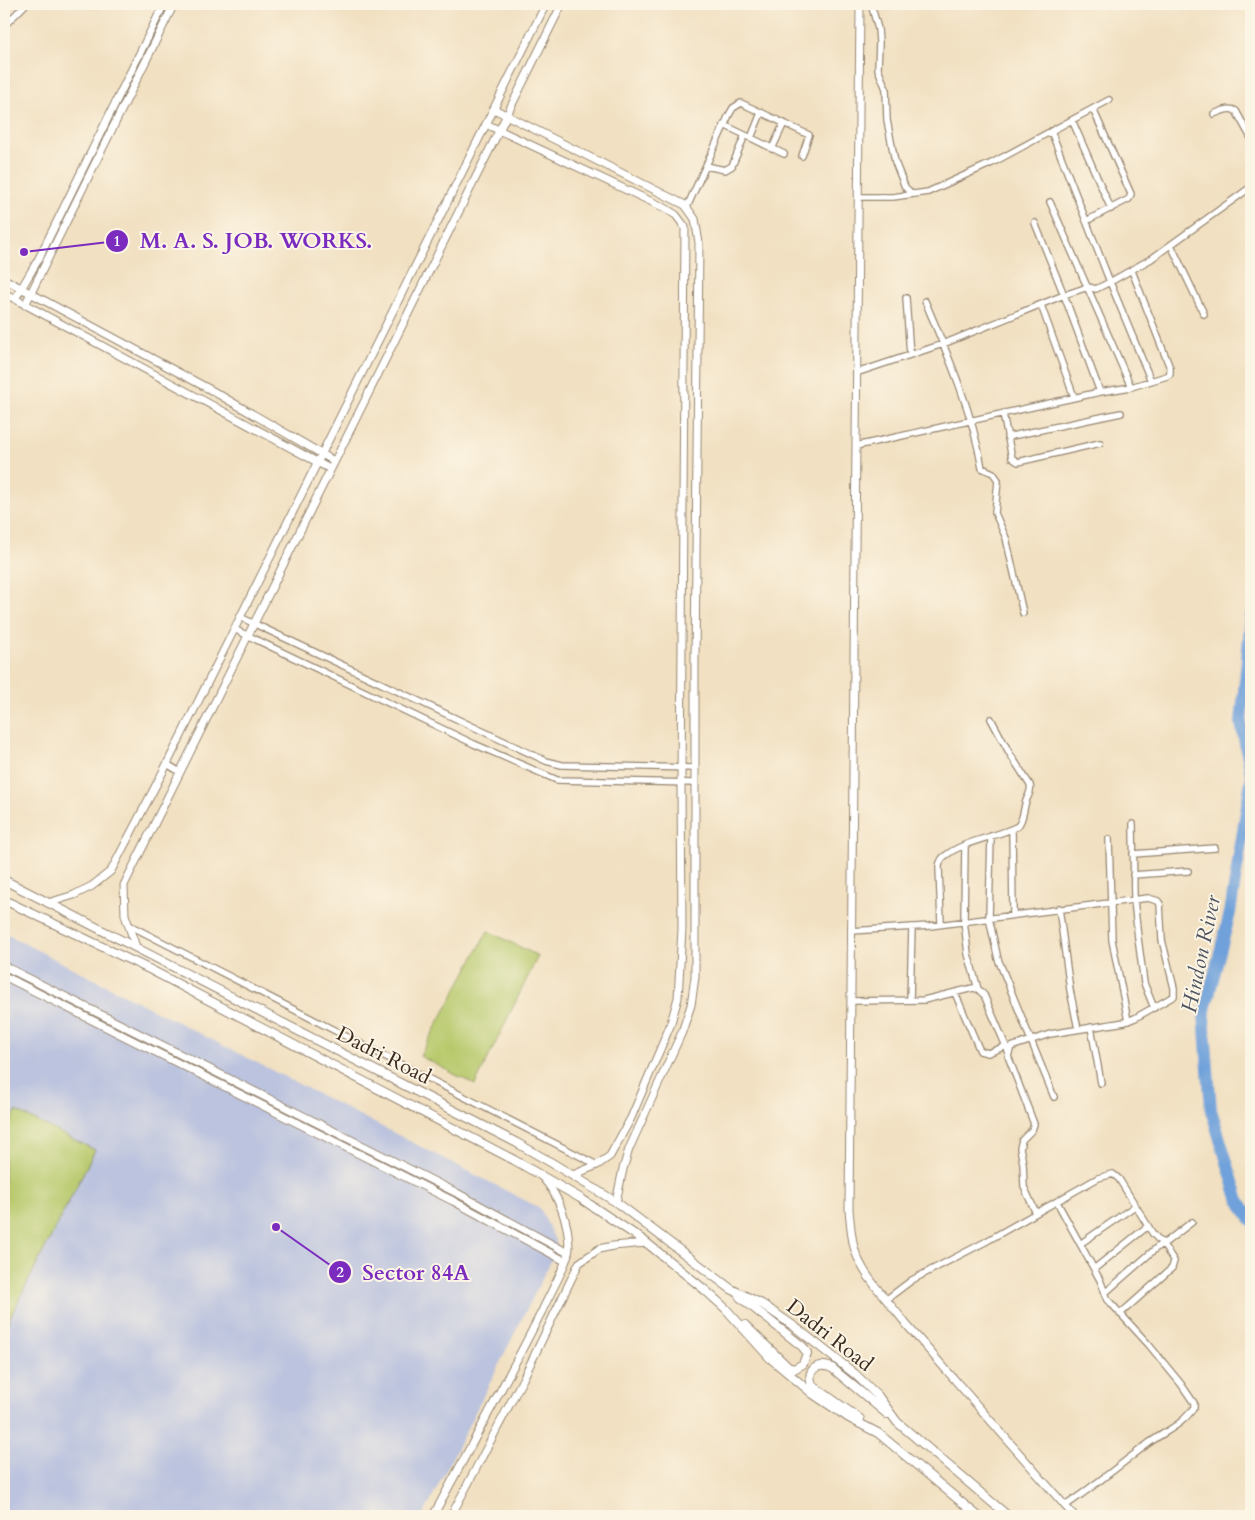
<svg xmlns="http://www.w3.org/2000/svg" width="1255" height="1520" viewBox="0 0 1255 1520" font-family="Cardo,serif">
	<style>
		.industrial { fill: #bbc3de }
		.green { fill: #b7c96c; stroke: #797a45 }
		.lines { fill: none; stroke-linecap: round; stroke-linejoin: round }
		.river { stroke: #6fa1da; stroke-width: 12 }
		.minor-casing { stroke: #968570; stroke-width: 8 }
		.tertiary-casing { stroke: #968570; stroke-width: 9 }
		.secondary-casing { stroke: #968570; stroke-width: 10 }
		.minor { stroke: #fff; stroke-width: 5.5 }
		.tertiary { stroke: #fff; stroke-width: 7 }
		.secondary { stroke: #fff; stroke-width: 8 }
		.labels { text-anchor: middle; stroke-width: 4; stroke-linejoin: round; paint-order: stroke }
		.street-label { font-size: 21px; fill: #3b2a1e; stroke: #fcf5e5 }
		.water-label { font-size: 22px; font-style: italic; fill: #4d5460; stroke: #fcf5e5 }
		.leader { fill: none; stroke: #7b2cbf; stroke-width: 2 }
		.callout-dot { fill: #7b2cbf; stroke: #fcf5e5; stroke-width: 2 }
		.mark-label { font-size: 15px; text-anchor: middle; font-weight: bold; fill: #fff }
		.callout-label { font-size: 22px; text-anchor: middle; font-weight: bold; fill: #7b2cbf; stroke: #fcf5e5; stroke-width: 4; stroke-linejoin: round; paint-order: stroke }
	</style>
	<rect width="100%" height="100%" fill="#fcf5e5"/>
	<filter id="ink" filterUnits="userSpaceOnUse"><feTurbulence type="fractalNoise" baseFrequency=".02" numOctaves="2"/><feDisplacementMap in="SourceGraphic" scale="10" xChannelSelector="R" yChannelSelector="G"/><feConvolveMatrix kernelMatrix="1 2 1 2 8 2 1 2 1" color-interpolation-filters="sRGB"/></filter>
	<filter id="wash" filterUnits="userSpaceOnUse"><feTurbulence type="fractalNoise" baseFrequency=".0096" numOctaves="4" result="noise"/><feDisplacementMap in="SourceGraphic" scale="20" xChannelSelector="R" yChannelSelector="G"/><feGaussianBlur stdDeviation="1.12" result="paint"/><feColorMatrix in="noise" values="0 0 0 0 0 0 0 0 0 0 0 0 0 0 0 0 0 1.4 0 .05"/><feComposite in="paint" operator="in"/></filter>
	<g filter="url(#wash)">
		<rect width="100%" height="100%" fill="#f1e0c1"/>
		<!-- industrial -->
		<path class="industrial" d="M4,933L540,1208L558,1247L423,1516H4Z"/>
		<!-- green -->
		<path class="green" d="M488,931L538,956L475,1085L420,1056Z
			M16,1111L95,1150L4,1329V1137Z"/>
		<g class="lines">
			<!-- river -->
			<path class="river" d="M1251,616L1241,723L1251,773
				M1251,780L1230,913L1204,1014L1211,1110L1238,1198L1251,1220"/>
		</g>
	</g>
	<g filter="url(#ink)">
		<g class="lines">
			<!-- minor casing -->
			<g class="minor-casing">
				<path id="minor" d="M871,4L878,29L879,42L878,69L886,89L887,120L895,162L905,187L912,194
					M4,26L26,4
					M1214,114C1222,111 1229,107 1236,111L1251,138
					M1072,120L1111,209
					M724,125L745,135
					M1051,131L1110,282L1151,381
					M751,138L761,113
					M772,149L784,123
					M706,166L725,170L732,166L745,135L784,154
					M4,181L6,183
					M858,197H893L928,192L992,163L1109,100
					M1050,202L1131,387
					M687,207L729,115L733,108L741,103L809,135L802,156
					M1086,221L1129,199L1131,194L1093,109
					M1035,223L1064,295L1100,392
					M1171,245L1204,314
					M906,298L910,355
					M925,301C948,355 972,410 982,468L993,473L998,480L995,513L1006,538L1023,613
					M1041,305L1074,397
					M856,373L943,344L1064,295L1088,287L1096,289L1110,282L1151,259L1251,187
					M1003,414L1012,458L1018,462L1100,443
					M1007,437L1121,413
					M856,446L1100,392L1131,387L1167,376L1170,374V368L1132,271
					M240,617L546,761L562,765L695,768
					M234,629L474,744L557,780L695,783
					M167,764L180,772
					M1133,824L1134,900L1138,938L1144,983L1154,1008
					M1012,829L1013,914
					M991,836L989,918L998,959L1054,1097
					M1109,839L1112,940L1128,1021
					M965,845L964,921L968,954L978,989
					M1133,854L1215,848
					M1133,875L1188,871
					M1059,908L1070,990L1078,1029
					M941,924L939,866C940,862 941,858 945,856C963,841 997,837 1018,826C1024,818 1023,810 1026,801C1028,795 1032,792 1030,785L1010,754L991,719
					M129,925L597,1165
					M851,931L930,926L1148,898L1158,901L1160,904L1162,940L1174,988V996L1135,1018L1125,1022L1050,1034L1011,1047L1008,1056L1034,1124L1032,1130L1022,1140L1020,1148L1023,1163L1024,1187L1036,1213
					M955,993L980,1051L988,1053L1006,1046
					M910,1000L912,927
					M851,1001L924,1000L973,988L978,989L984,995L1008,1051
					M1091,1027L1101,1083
					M1057,1202L1100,1280L1108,1300L1149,1345L1181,1384L1194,1403V1407C1184,1424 1164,1432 1149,1443C1121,1464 1094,1486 1065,1506
					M1080,1244L1135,1206
					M1094,1269L1148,1226
					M1105,1293L1162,1243L1174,1261L1172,1268L1120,1314
					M887,1299L912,1280L985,1242L1098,1178L1113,1174L1119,1179L1153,1234L1162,1243L1166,1242L1192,1222"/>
			</g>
			<!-- tertiary casing -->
			<g class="tertiary-casing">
				<path id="tertiary" d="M860,4L849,1209C850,1221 851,1235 854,1247C861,1275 889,1301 906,1324L1074,1516
					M494,109L685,205L695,219L699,243L695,664V977L691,1005L682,1032L629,1149L623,1169L616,1202
					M486,124L665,208L676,215L685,227L681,783L682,929L678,998L670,1026L631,1118L610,1156L597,1165L573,1175
					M4,279L211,390L334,461
					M4,293L330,469
					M15,299L38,260L164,4
					M25,305L174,4
					M48,903L74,895L92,886L111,871L167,764L546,4
					M136,947L125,915L124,885L562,4
					M4,966L457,1193L568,1253
					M4,976L453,1201L565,1261
					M433,1516C470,1448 507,1380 542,1311C548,1297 569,1261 569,1248C569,1223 559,1196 543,1178
					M451,1516L523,1379L579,1263L599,1249L613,1246L646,1243"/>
			</g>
			<!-- secondary casing -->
			<g class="secondary-casing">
				<path id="secondary" d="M4,880L517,1143L552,1163L616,1202L731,1289L762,1304L795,1327L855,1374L878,1396L897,1422L1008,1516
					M4,900L151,970L514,1160L580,1198L643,1240L705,1290L725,1308L770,1358L813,1394L849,1418L878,1433L978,1516
					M740,1297L803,1347L807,1353L803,1364L794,1369L788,1367L745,1325
					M860,1419L812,1385C806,1369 818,1362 832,1368L887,1414"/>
			</g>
			<!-- minor -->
			<use href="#minor" class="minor"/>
			<!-- tertiary -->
			<use href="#tertiary" class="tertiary"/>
			<!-- secondary -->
			<use href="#secondary" class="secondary"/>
		</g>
	</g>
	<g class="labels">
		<!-- street labels -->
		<g class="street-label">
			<text transform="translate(384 1055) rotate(27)" y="7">Dadri Road</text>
			<text transform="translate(830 1335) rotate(38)" y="7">Dadri Road</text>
		</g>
		<!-- water labels -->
		<g class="water-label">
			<text transform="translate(1200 954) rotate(-78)" y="8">Hindon River</text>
		</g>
	</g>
	<!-- callouts -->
	<path class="leader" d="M24 252L117 241M276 1227L340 1272"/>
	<g class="callout-dot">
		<circle cx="24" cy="252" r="5"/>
		<circle cx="276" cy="1227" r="5"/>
		<circle cx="117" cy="241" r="12"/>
		<circle cx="340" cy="1272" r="12"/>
	</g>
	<g class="mark-label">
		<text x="117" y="246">1</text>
		<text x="340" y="1277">2</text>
	</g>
	<g class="callout-label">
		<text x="256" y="248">M. A. S. JOB. WORKS.</text>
		<text x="416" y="1280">Sector 84A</text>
	</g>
	<!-- margin -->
	<rect width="1255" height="1520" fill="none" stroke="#fcf5e5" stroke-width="20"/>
</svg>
